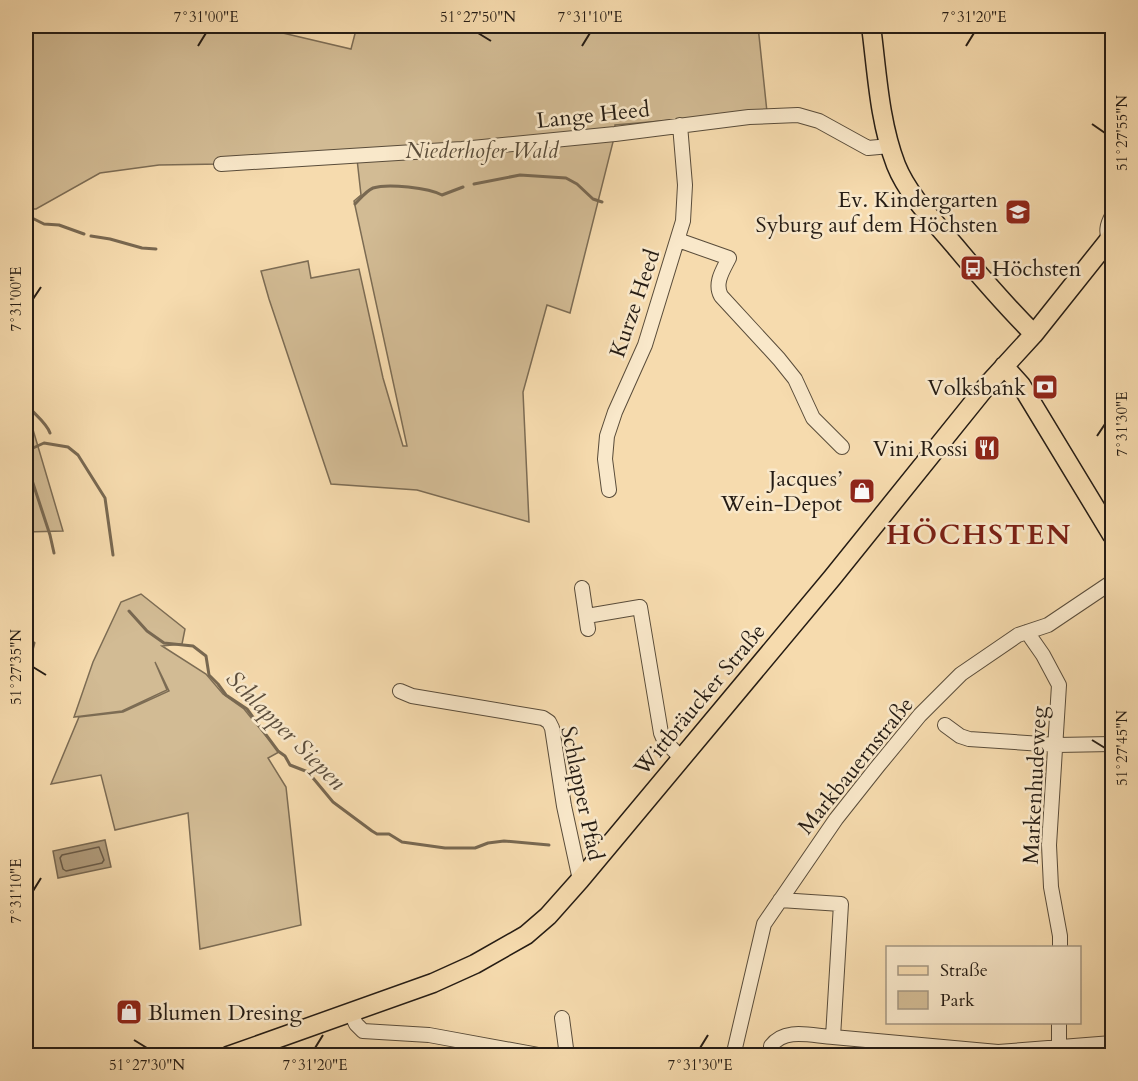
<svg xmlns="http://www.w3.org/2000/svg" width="1138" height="1081" viewBox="0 0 1138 1081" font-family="Cardo,serif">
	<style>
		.green { fill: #d2bb94; stroke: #7c6c54; stroke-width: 1.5 }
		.water { fill: #af9a7a; stroke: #786851; stroke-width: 1.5 }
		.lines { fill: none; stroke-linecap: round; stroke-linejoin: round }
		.shore { stroke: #6a5b47; stroke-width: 1.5 }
		.stream { stroke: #786851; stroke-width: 3 }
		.minor-casing { stroke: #594c3a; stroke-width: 16 }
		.major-casing { stroke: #251c14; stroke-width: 21 }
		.minor { stroke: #f9e8ca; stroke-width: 14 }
		.major { stroke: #f6dbae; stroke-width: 18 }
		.ticks { fill: none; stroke: #251c14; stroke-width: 2 }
		.labels { text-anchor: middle; stroke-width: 5; stroke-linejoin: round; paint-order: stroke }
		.street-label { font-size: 22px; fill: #251c14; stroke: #f9e8ca }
		.park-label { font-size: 22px; font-style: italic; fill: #594c3a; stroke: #f9e8ca }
		.poi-label { font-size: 22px; fill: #251c14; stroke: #f9e8ca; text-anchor: end }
		.water-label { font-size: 24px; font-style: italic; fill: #5c4e3d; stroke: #f9e8ca }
		.district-label { font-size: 28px; font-weight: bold; letter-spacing: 1.5px; fill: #7a1f14; stroke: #f9e8ca }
		.neatline { fill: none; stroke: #251c14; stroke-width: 2 }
		.ticks-label { font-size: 15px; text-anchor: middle; fill: #251c14 }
	</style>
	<rect width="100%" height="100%" fill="#f6dbae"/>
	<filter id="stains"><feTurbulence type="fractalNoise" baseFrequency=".00333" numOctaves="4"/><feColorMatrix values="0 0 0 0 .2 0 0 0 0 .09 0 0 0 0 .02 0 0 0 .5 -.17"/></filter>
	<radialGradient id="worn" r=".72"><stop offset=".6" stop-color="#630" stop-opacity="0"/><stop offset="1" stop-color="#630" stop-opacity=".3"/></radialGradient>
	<!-- green -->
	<path class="green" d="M26,26H253L351,49L357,26H758L767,112L615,125V134L570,313L547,305L523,392L529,522L417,490L331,484L269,299L261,271L308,261L311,278L359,269L383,378L403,446H407L354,201L361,195L356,150L221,164L159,165L100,173L36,209H26Z
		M26,406L63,531L26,532Z
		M141,594L185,629L182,644L162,646L206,674L223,694L244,709L279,752L268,758L286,787L301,925L200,949L188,813L115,830L101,775L51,784L79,717L123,712L169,691L155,662L167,690L122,711L74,717L93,662L121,602Z"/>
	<!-- water -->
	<path class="water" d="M105,840L111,867L58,878L53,851Z"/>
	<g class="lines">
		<!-- shore -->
		<path class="shore" d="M99,847L104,860L102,863L66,871L63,869L60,858L62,855Z"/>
		<!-- stream -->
		<path class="stream" d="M474,184L520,175L566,178L577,184L593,199L602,202
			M355,204C360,199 366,191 373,188C388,183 429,188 442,195L463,187
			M26,215L44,224L59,225L84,234
			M91,236L110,239L142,248L156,249
			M26,404C33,413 47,423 50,433
			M26,460L33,448L44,443L68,447L78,455L105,498L113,555
			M26,462L50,535L54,553
			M129,611L147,631L164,643L193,646L206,656L209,675L218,684L226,695L247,709L278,751L285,756L290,765L308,772L333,802L372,831L377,834H389L402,842L445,848H475L488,843L504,841L549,845
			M26,674L34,643"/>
		<!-- minor casing -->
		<g class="minor-casing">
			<path id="minor" d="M221,164L462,149L615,134L749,117L798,115L819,121L868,148L890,146
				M678,240L729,258C723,270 714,283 721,296L779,359L795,379L813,418L842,447
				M1109,241C1106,231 1107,225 1112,216
				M609,490L605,459L607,436L615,412L645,345L683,221L685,185L680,125
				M582,588L588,629
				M587,616L640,607L661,733L664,740L681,758
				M1027,632L1043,655L1059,685L1049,845L1051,887L1060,936V948
				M400,691L412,696L543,718L549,722L552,728L564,806L580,880
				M945,725L960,736L969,739L1057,745L1112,744
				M780,900L841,904L833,1037L998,1052L1112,1043
				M350,1011L356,1024L363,1031L429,1035L544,1056
				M562,1018L567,1056
				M771,1046C785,1027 812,1036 833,1037
				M1059,1049V1022
				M737,1056L735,1048L764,924L836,819L878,766L920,715L961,674L1018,635L1048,625L1112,582"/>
		</g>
		<!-- major casing -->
		<g class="major-casing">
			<path id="major" d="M871,26C877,71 879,121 896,165C908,195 934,221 955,246C980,276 1006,306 1034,334
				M1004,366L1021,385L1112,535
				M228,1056L433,983L475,964L526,935L548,916L580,880L832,578L989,383L1034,334L1112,236"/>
		</g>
		<!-- minor -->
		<use href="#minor" class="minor"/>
		<!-- major -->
		<use href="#major" class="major"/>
	</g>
	<!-- ticks -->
	<path class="ticks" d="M478,33L491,41M198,46L206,33M582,46L590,33M966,46L974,33M1092,124L1105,133M33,299L41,287M1097,436L1105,424M33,667L46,675M1092,740L1105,748M33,891L41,878M134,1040L147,1048M315,1048L323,1035M700,1048L708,1035"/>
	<!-- icons -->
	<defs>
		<g id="school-square" transform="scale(1.35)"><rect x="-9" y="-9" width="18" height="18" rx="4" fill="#8f2418" stroke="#f9e8ca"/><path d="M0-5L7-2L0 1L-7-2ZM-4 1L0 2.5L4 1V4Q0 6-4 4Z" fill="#fff"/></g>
		<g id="bus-square" transform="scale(1.35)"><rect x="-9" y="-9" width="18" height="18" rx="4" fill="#8f2418" stroke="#f9e8ca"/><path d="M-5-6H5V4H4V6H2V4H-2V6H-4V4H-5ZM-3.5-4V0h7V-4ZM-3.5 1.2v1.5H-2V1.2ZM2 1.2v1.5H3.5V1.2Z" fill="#fff"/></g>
		<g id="bank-square" transform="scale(1.35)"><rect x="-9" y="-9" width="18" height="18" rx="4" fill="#8f2418" stroke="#f9e8ca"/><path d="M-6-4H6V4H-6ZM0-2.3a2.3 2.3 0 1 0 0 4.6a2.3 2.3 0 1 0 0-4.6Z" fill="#fff"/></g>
		<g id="restaurant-square" transform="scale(1.35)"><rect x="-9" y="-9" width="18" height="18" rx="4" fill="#8f2418" stroke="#f9e8ca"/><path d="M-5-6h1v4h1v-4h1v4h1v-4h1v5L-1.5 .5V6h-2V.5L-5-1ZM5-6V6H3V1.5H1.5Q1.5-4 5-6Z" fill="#fff"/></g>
		<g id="shop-square" transform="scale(1.35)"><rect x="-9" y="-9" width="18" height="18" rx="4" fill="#8f2418" stroke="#f9e8ca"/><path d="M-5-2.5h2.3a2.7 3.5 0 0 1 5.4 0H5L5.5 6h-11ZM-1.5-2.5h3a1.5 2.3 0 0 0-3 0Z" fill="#fff"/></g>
	</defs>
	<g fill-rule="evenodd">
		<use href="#school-square" x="1018" y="212"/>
		<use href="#bus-square" x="973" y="268"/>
		<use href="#bank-square" x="1045" y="387"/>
		<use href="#restaurant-square" x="987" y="448"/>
		<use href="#shop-square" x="862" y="491"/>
		<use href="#shop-square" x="129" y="1012"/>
	</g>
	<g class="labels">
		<!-- street labels -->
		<g class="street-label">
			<text transform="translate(593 114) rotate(-6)" y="8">Lange Heed</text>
			<text transform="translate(634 303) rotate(-71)" y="8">Kurze Heed</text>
			<text transform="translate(699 699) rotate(-50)" y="8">Wittbräucker Straße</text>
			<text transform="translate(855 765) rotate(-51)" y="8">Markbauernstraße</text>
			<text transform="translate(1034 785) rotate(-87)" y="8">Markenhudeweg</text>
			<text transform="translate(583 793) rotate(78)" y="8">Schlapper Pfad</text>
		</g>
		<!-- park labels -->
		<g class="park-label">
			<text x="482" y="158">Niederhofer Wald</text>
		</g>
		<!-- poi labels -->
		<g class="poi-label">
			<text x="998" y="207">Ev. Kindergarten<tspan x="998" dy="25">Syburg auf dem Höchsten</tspan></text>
			<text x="992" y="276" text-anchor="start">Höchsten</text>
			<text x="1026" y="395">Volksbank</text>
			<text x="968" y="456">Vini Rossi</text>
			<text x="842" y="486">Jacques’<tspan x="842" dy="25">Wein-Depot</tspan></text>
			<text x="148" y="1020" text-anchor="start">Blumen Dresing</text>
		</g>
		<!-- water labels -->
		<g class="water-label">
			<text transform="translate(286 730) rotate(45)" y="8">Schlapper Siepen</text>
		</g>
		<!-- district labels -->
		<g class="district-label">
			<text x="979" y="544">HÖCHSTEN</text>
		</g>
	</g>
	<!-- margin -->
	<rect width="1138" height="1081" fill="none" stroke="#f6dbae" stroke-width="66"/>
	<!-- legend -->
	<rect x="886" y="946" width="195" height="78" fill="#f9e8ca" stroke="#a49681" stroke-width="1.5"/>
	<rect x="898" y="966" width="30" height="9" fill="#f6dbae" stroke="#a49681" stroke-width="1.5"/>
	<text x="940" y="976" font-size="18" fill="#251c14">Straße</text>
	<rect x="898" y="991" width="30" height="18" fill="#d2bb94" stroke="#a49681" stroke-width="1.5"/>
	<text x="940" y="1006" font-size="18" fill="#251c14">Park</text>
	<rect x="33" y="33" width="1072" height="1015" class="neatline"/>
	<g class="ticks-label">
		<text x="206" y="22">7°31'00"E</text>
		<text x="478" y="22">51°27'50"N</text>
		<text x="590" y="22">7°31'10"E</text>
		<text x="974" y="22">7°31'20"E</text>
		<text transform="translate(1122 133) rotate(-90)" y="5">51°27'55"N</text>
		<text transform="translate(16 299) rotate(-90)" y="5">7°31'00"E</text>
		<text transform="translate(1122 424) rotate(-90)" y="5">7°31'30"E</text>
		<text transform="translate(16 667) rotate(-90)" y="5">51°27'35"N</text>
		<text transform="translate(1122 748) rotate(-90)" y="5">51°27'45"N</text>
		<text transform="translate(16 891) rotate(-90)" y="5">7°31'10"E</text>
		<text x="147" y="1070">51°27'30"N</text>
		<text x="315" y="1070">7°31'20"E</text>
		<text x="700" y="1070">7°31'30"E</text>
	</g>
	<rect width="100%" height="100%" filter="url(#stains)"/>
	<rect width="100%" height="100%" fill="url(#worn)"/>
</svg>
